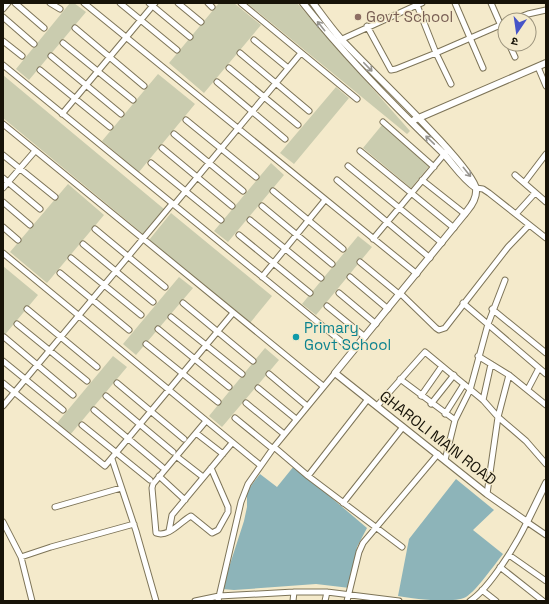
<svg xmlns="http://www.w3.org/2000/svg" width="549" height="604" viewBox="0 0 549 604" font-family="'Space Grotesk','Noto Sans Devanagari',sans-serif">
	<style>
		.green { fill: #caccaf }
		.water { fill: #8db4b9 }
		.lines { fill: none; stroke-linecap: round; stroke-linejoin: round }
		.minor-casing { stroke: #7d7458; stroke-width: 7 }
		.tertiary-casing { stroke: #7d7458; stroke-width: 8 }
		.minor { stroke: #fff; stroke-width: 5 }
		.tertiary { stroke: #fff; stroke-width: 6 }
		.oneway { stroke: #979590 }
		.education-dot { fill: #8d6e63; stroke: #f4eacb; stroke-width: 1.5 }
		.culture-dot { fill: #0f9aa8; stroke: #f4eacb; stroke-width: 1.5 }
		.labels { text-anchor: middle; stroke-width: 3; stroke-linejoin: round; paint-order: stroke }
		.education-label { font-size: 15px; fill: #785e54; stroke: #f4eacb; text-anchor: start }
		.culture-label { font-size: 15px; fill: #0d838f; stroke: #f4eacb; text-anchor: start }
		.street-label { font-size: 15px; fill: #171308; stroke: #f4eacb }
	</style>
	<rect width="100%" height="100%" fill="#f4eacb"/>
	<!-- green -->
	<path class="green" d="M70,3H74L86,12L29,80L16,69Z
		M219,3H234L261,25L204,93L169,63Z
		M247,3H297L410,131L407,134Z
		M158,74L195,104L139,172L102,141Z
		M3,75L164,209L143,234L3,118Z
		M336,87L349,98L294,164L280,153Z
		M382,125L430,165L411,188L363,148Z
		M271,163L284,175L228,242L214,231Z
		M68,184L104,215L47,283L10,252Z
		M171,213L272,296L250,323L149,240Z
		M358,236L372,247L316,315L302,304Z
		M3,266L38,295L3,337Z
		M179,277L193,288L136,355L123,344Z
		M265,348L279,360L222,427L209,416Z
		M113,356L127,367L70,435L57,423Z"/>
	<!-- water -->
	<path class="water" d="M294,466L367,528L357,547L350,588L316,584L234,590L222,589L244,521L247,507V491L260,474L277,487Z
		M456,479L494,510L473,530L503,554C494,565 477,590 466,597C452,604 415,599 398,596L409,539Z"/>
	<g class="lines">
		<!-- minor casing -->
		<g class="minor-casing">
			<path id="minor" d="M15,3L44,28
				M50,3L60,9
				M84,3L417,274
				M120,3L177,50
				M149,3L190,37
				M178,3L201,22
				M208,3L212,7
				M241,3L357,99
				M455,3L483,68
				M491,3L505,35
				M3,9L8,3
				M3,17L34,44
				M512,20L528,14L546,10
				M367,26L391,70L396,69L436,53L417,5L422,3
				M75,28L144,86
				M254,40L288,68
				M3,41L22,56
				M338,41L417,5L416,4
				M63,43L133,100
				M509,44L515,57
				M240,53L309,111
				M51,56L121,114
				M3,65L353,351
				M538,67L546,86
				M229,68L298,125
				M40,70L110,127
				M217,82L285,139
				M451,84L436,53L505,23
				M62,114L155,3
				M186,120L256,177
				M383,122L434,167
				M3,124L323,386
				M174,134L243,191
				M162,148L232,206
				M360,151L454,228
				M3,155L55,197
				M151,163L221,220
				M348,166L442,243
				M515,175L546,202
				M3,178L40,209
				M337,180L430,258
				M422,180L465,214
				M524,183L546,154
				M3,188L35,151
				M476,188L483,189L489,193L546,238
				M273,191L343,249
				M3,202L30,225
				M174,205L301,53
				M262,206L332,264
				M516,214L535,193
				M250,220L321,278
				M3,227L18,240
				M95,229L165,287
				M239,235L310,293
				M373,239L446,152
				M83,244L153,302
				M3,253L260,465
				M71,258L141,315
				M360,262L400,295
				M60,273L129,330
				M262,277L325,200
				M350,277L388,309
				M339,293L376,324
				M401,294L436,328L439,330L445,328L508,247L529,225
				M183,303L253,361
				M463,303L546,374
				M327,306L365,337
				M27,309L97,367
				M492,309L546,353
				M171,317L242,374
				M17,324L87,381
				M158,329L229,387
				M4,337L73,395
				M146,344L218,402
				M478,356L509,375L546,405
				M3,361L63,410
				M269,374L307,406
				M400,379L455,420
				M3,383L105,466L233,313
				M117,383L184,439
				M258,388L296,419
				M528,389L539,368
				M106,396L173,452
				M421,396L442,366
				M483,400L491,364
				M246,403L284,434
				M431,404L454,375
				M3,406L172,204
				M377,406L425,352L483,400L498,417L526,441L546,464
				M94,410L162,467
				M445,414L464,384
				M235,418L273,449
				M206,421L153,484L152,488L156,533C169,538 181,521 191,516L212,533L218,530L228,512V507L211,468
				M82,425L150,480
				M196,433L223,454
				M274,447L308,476L402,547
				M176,456L203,477
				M112,459L136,531L156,601
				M445,460L455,420L470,390L488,324L505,280
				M159,476L185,500
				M308,476L368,399
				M487,494L498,417L509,375
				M343,503L403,427
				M55,507L121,488
				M3,522L21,557L51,547L134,524
				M169,531L172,515L232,443
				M509,555L546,581
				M21,557L32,601
				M500,567L543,601
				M482,590L496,601
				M195,601L219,596L294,592H327L399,601
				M218,601L241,502L248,484L274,447L335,373
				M293,601L294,592
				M325,601L327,592
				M347,601L359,552L363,543L438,454
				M470,601C490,588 517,543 527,522L546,535"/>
		</g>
		<!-- tertiary casing -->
		<g class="tertiary-casing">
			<path id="tertiary" d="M303,3C345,56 392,104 441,151C453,163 461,178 476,188
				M313,3C322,15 331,28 341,39C363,64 473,166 476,189C477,198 472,205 467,211L335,373L487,494L527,522L546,483
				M414,120L546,63"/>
		</g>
		<!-- minor -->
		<use href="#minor" class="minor"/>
		<!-- tertiary -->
		<use href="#tertiary" class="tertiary"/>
	</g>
	<!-- one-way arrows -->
	<defs><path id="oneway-shaft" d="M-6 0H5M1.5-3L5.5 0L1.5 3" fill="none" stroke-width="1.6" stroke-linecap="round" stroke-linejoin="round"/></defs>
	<g class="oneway">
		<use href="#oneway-shaft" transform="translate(321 26) rotate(-129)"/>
		<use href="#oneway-shaft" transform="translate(368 67) rotate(46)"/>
		<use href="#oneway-shaft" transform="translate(430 140) rotate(-136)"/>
		<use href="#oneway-shaft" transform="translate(467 172) rotate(51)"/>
	</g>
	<!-- markers -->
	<circle class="education-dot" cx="358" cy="17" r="4"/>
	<circle class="culture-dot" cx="296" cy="337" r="4"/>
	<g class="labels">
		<!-- education labels -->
		<g class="education-label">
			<text x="366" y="22">Govt School</text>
		</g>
		<!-- culture labels -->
		<g class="culture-label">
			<text x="304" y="333">Primary<tspan x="304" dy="17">Govt School</tspan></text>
		</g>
		<!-- street labels -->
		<g class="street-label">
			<text transform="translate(438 438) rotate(38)" y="5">GHAROLI MAIN ROAD</text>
		</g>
	</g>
	<!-- border -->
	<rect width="549" height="604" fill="none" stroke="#171308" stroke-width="8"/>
	<!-- north arrow -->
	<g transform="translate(517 32) rotate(193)"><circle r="19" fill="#f4eacb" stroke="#9c947d"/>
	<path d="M0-3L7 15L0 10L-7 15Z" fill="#4654c8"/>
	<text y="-6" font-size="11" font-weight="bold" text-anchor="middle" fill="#171308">उ</text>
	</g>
</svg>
